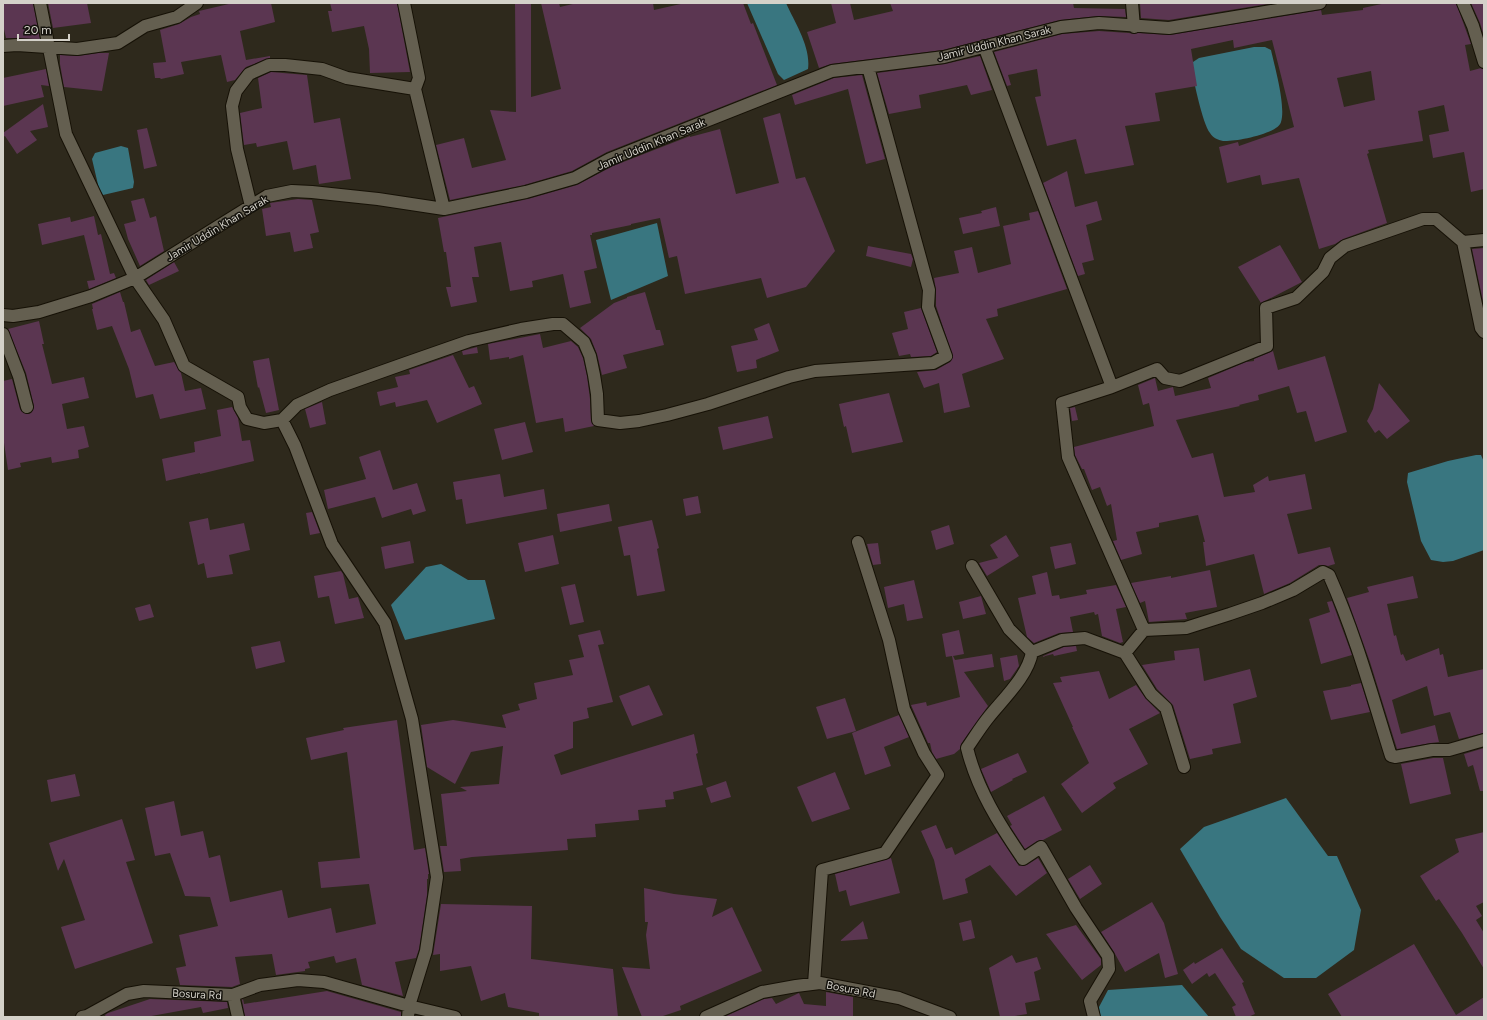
<svg xmlns="http://www.w3.org/2000/svg" width="1487" height="1020" viewBox="0 0 1487 1020" font-family="Figtree,sans-serif">
	<style>
		.water { fill: #397680 }
		.building { fill: #5b3651; fill-rule: evenodd }
		.lines { fill: none; stroke-linecap: round; stroke-linejoin: round }
		.street-casing { stroke: #161106; stroke-width: 14 }
		.street { stroke: #645f50; stroke-width: 12 }
		.labels { text-anchor: middle; stroke-width: 3; stroke-linejoin: round; paint-order: stroke }
		.street-label { font-size: 11px; fill: #d4d1c9; stroke: #14120c }
	</style>
	<rect width="100%" height="100%" fill="#2e291c"/>
	<!-- water -->
	<path class="water" d="M747,3H786C795,23 811,47 808,69L784,80L778,74Z
		M1254,47H1265L1271,50C1275,68 1286,106 1281,122C1278,134 1234,142 1223,141C1218,140 1213,138 1210,133C1202,122 1195,84 1191,69L1193,62L1199,58Z
		M121,146L128,148L134,182L133,188L103,195L99,189L92,159L95,153Z
		M657,223L668,276L611,300L596,240Z
		M1476,455H1481L1484,462V550L1453,561L1443,562L1431,560L1421,541L1407,482L1408,473L1448,461Z
		M441,564L468,580H485L495,619L405,640L391,605L426,567Z
		M1286,798L1328,856H1337L1361,910L1354,950L1316,978H1284L1241,949L1220,917L1180,849L1204,827Z
		M1182,985L1209,1017H1100L1099,1007L1108,990Z"/>
	<!-- building -->
	<path class="building" d="M3,3H33L40,39L6,38L3,25Z
		M48,3H87L91,23L53,28Z
		M233,3H271L275,22L240,31L246,60L270,56V58L246,67L235,80L227,82L221,55L181,62L184,74L161,79L160,78H155L153,63L166,62L160,30L179,24L191,17L200,14L199,11Z
		M330,3H397L410,72L370,73L369,49L364,26L332,32L328,11H332Z
		M515,3H531V97L561,89L541,3H559L560,7L577,3H653L654,10L685,3H743L751,24L753,23L777,85L607,152L572,171L524,185L450,200L436,145L464,138L472,168L506,160L490,110L516,112Z
		M831,3H850L854,20L893,11L890,3H1073L1074,8L1125,9L1126,17L1098,16L1060,20L943,50L831,64L819,68L807,32L836,23Z
		M1140,3H1274L1169,20L1141,18Z
		M1386,3H1456L1471,44L1465,45L1470,71L1481,68L1484,69V189L1471,192L1464,152L1433,158L1429,135L1449,131L1444,105L1418,111L1423,141L1368,150L1369,153L1367,154L1387,223L1343,239L1335,244L1319,249L1299,178L1262,185L1260,175L1227,183L1219,147L1238,142L1239,146L1294,127L1272,40L1234,48L1233,40L1191,49L1197,86L1155,93L1160,121L1125,126L1134,165L1085,174L1076,139L1047,146L1035,97L1041,96L1037,69L1008,75L1011,85L1007,86L994,52L1062,34L1099,31L1129,33L1134,34L1138,33L1170,35L1321,10L1322,15L1363,10V8ZM1371,71L1375,100L1344,107L1337,78Z
		M1471,3H1484V36L1480,23Z
		M98,53H109L102,91L64,87L60,64V55L78,56Z
		M980,56L992,90L971,95L967,85L919,95L921,108L889,114L877,73L945,64Z
		M46,69L49,86L41,85L44,97L3,106V78Z
		M271,72L307,75L314,123L340,118L351,179L319,184L316,165L293,170L287,141L257,147L256,143L244,145L240,113L262,108L258,78Z
		M862,75L885,159L866,164L848,89L795,105L792,95L834,78Z
		M43,104L48,127L30,131L37,140L17,154L5,136L3,137V133Z
		M780,113L796,179L805,177L835,251L806,287L767,298L761,278L685,294L677,256L669,258L660,218L631,224V225L592,233V235H590L597,268L584,271L591,303L570,308L563,274L532,281L533,287L510,291L501,242L474,247L479,277H472L477,302L451,307L446,287H451L446,252H444L438,218L528,199L577,185L613,166L690,136V137L720,129L736,194L779,183L763,118Z
		M147,128L157,166L144,169L137,130Z
		M1067,171L1075,207L1097,201L1102,220L1086,225L1094,260L1082,263L1085,274L1078,276L1043,183Z
		M144,198L150,218L156,216L164,251L140,266L128,239L124,224L136,221L131,201Z
		M298,199L312,200L319,232L310,234L313,248L294,252L290,232L266,236L262,209L271,207L270,203Z
		M996,207L1000,226L963,234L959,218L982,213L981,211Z
		M1038,211L1067,289L997,309L998,316L986,319L1004,359L962,374L970,407L944,413L939,383L924,388L917,372L936,370L950,362L953,357L936,306V290L934,278L959,273L954,251L972,247L978,273L1011,264L1003,226L1030,220L1029,213Z
		M94,216L98,235L101,234L110,274L114,273L116,278L89,289L87,281L95,280L84,235L42,245L38,224L70,217L71,222Z
		M1280,245L1302,282L1261,303L1238,267Z
		M868,246L911,254L913,259L911,267L866,256Z
		M1484,248V306L1472,249Z
		M174,262L179,271L149,285L146,280Z
		M120,292L123,302H124L131,332L140,329L155,366L174,362L181,373L185,391L201,388L206,409L160,419L153,394L136,398L129,369L112,326L97,330L92,309H93L92,304Z
		M645,292L656,330H660L664,345L623,355L627,368L602,375L597,354L591,339L580,328L614,303L627,298V297Z
		M921,308L937,352L931,356L911,357L910,354L899,356L892,333L908,329L904,312Z
		M39,321L44,344H42L52,384L84,377L89,398L62,404L67,429L84,426L89,447L78,450L79,458L52,463L51,457L20,463L21,467L8,470L3,436V381L12,379L20,409L22,412L29,414L32,412L34,406L26,373L8,329Z
		M769,323L779,351L756,360L757,368L737,372L731,346L758,340L754,329Z
		M540,334L543,348L571,341L578,347L583,358L587,376L590,399L591,421L594,426L565,432L563,418L536,423L523,355L509,359V357L490,360L488,344Z
		M477,347L478,353L463,355L462,351Z
		M1273,351L1278,370L1325,356L1347,432L1315,442L1306,411L1297,413L1289,386L1258,395L1259,400L1239,405L1240,406L1176,420L1192,458L1213,453L1224,497L1255,492L1253,485L1268,476L1269,481L1305,474L1312,509L1287,514L1298,554L1330,547L1335,564L1328,566L1323,565H1319L1290,583L1264,594L1254,554L1206,566L1203,542H1205L1198,515L1159,523V527L1136,532L1142,554L1121,560L1113,541L1117,540L1111,504L1107,506L1100,487L1092,490L1084,469H1082L1075,455L1074,447L1154,426L1149,403L1143,405L1138,385L1155,378L1158,391L1173,387L1175,396L1211,388L1208,378L1246,362L1254,361V359Z
		M453,355L469,388L474,386L482,404L437,423L427,400L396,407L395,402L380,406L377,392L398,387L395,377L410,374L409,370Z
		M269,358L279,410L266,413L259,387L258,388L253,361Z
		M1379,383L1410,421L1387,439L1379,430L1375,433L1367,421L1373,409Z
		M889,393L903,442L852,453L846,426L844,427L839,404Z
		M322,402L326,424L310,428L305,409Z
		M232,407L238,418L242,441L250,440L254,461L200,474V473L166,481L162,459L195,452L194,442L221,436L217,410Z
		M1075,407L1078,420L1072,421L1070,408Z
		M768,416L773,438L723,450L718,427Z
		M525,422L533,452L502,460L494,429Z
		M380,450L393,490L417,483L426,511L413,515L411,509L382,518L375,497L328,509L324,490L366,479L359,457Z
		M500,474L504,497L544,489L547,509L466,524L462,499L456,500L453,482Z
		M698,496L701,513L686,516L683,499Z
		M609,504L612,521L560,532L557,514Z
		M312,512L320,533L310,535L306,513Z
		M208,518L210,530L244,523L250,550L229,555L233,574L207,578L204,563L198,565L189,522Z
		M652,520L659,548L657,549L665,591L637,596L630,555L624,556L618,527Z
		M949,525L954,544L936,550L931,531Z
		M553,535L559,564L525,572L518,543Z
		M1006,535L1019,556L987,576L979,563L998,558L990,545Z
		M410,541L414,563L385,569L381,547Z
		M878,543L881,564L873,565L867,544Z
		M1071,543L1076,564L1055,569L1050,547Z
		M1210,570L1217,607L1185,613L1187,619L1149,622L1145,601L1140,603L1131,583L1171,576V578Z
		M341,571L343,574L349,599L358,597L364,618L335,624L329,596L318,598L314,576Z
		M1047,572L1052,596L1059,595L1060,599L1087,594L1086,590L1116,585L1126,607L1116,609L1123,642L1120,643L1102,636L1098,614L1095,615L1094,612L1070,617L1073,632L1059,633L1034,643L1027,637L1018,598L1036,594L1032,576Z
		M1413,576L1418,598L1387,604L1394,636L1396,635L1401,655L1403,654L1406,661L1439,648L1440,655L1443,654L1448,677L1484,669V733L1459,739L1450,712L1434,716L1427,686L1392,700L1401,734L1435,725L1439,742L1431,743L1397,749L1370,662L1347,598L1369,592L1367,587Z
		M914,580L923,618L907,621L904,604L888,608L884,587Z
		M575,584L584,622L570,625L561,587Z
		M981,596L986,614L963,619L959,602Z
		M1332,601L1352,655L1321,664L1309,619L1330,612L1327,602Z
		M150,604L154,617L139,621L135,608Z
		M600,630L604,644L598,645L613,702L587,708L589,718L573,722V748L554,755L561,775L694,734L698,753L696,754L703,785L673,792L674,799L665,800L666,807L638,810L639,820L595,824L596,837L567,839L568,850L472,857L460,859L461,871L444,872L440,846H447L441,794L467,791L460,787L499,784L503,746L471,752L455,784L427,767L421,725L453,720L506,728L502,715L520,710L518,704L537,699L534,683L573,675L569,660L584,657L578,635Z
		M959,630L964,654L953,656L955,660L992,654L994,667L964,672L988,706L961,744L960,749L954,754L936,759L932,752L930,743H928L911,705L926,702L927,706L960,697L952,656L946,657L942,634Z
		M280,641L285,662L256,669L251,647Z
		M1076,646L1077,651L1054,656L1053,654L1041,657L1064,647Z
		M1199,648L1204,681L1250,669L1257,697L1233,704L1241,743L1212,749L1213,754L1190,759L1173,705L1157,689L1142,665L1175,660L1174,651Z
		M1017,655L1019,666L1010,679L1004,681L1000,658Z
		M1099,671L1109,699L1136,685L1146,699L1160,713L1129,729L1148,764L1113,783L1116,788L1082,813L1061,784L1089,763L1072,727H1073L1053,683L1062,682L1060,677Z
		M1361,683L1370,712L1331,720L1323,691L1351,686V685Z
		M649,685L663,715L632,726L619,696Z
		M845,698L856,731L827,739L816,707Z
		M899,715L909,737L884,747L891,766L865,775L852,733Z
		M397,720L414,850L425,848L429,874H428V879H427V895L419,949L416,958L395,962L403,996L362,985L356,958L336,963L334,956L308,962L310,968L305,969V971L276,975L272,954L235,957L240,984L232,987L180,985L176,968L186,966L179,935L218,926L210,897L185,896L170,853L155,856L145,808L174,801L181,836L203,831L209,858L220,855L230,902L282,890L288,918L331,908L336,933L376,924L369,884L321,888L318,862L360,858L347,752L311,760L306,738L344,730L343,728Z
		M1484,748V791H1480L1473,765L1468,767L1464,754Z
		M1018,753L1027,772L1012,779L1013,780L991,792L981,769Z
		M1433,758H1443L1451,794L1410,804L1401,764Z
		M835,772L850,809L812,822L797,787Z
		M75,774L80,796L51,802L47,780Z
		M726,781L731,797L711,803L706,788Z
		M1044,796L1062,830L1043,840L1037,841L1025,849L1010,826L1012,825L1007,816Z
		M122,819L135,860L126,862L153,943L75,969L61,927L85,920L64,859L58,871L49,843Z
		M936,825L946,849L952,847L955,855L997,833L1019,866L1027,865L1038,858L1047,873L1016,896L990,865L965,879L968,893L943,900L934,860L921,831Z
		M1484,832V902L1476,906L1482,916L1476,920L1484,933V969L1462,933L1439,899L1436,901L1420,876L1459,852L1455,839Z
		M891,858L900,893L850,906L846,890L839,892L835,874Z
		M1090,865L1102,884L1080,899L1068,879Z
		M644,888L674,894L717,899L712,917L732,907L762,971L680,1006L681,1010L660,1017H642L622,967L650,969L646,935L648,922H645Z
		M1152,902L1164,923L1178,974L1165,978L1159,953L1125,972L1114,952L1101,932Z
		M441,904L532,906L531,959L613,969L618,1017H547L539,1016V1013L508,1007L505,993L481,1001L471,966L440,971V954L433,955Z
		M971,920L975,938L963,941L959,923Z
		M863,921L868,939L840,941Z
		M1076,925L1101,959V965L1082,980L1046,934Z
		M1414,944L1456,1015L1484,997V1017H1342L1328,994Z
		M1222,948L1244,982L1242,983L1255,1014L1248,1017H1236L1232,1007L1236,1005L1215,973L1209,977L1207,973L1192,984L1183,970L1194,962L1195,964Z
		M1012,955L1016,963L1037,957L1041,969L1034,972L1040,1000L1025,1003L1027,1014L1009,1017H1000L989,968Z
		M327,991L401,1012V1017H245L242,1000L243,999L244,1004Z
		M826,992L853,997V1017H724L764,999L772,998L776,1004L799,993L804,1004L826,1006Z
		M150,999L227,1002L228,1008L203,1013L201,1007L146,1017H106L105,1015L108,1013Z"/>
	<g class="lines">
		<!-- street casing -->
		<g class="street-casing">
			<path id="street" d="M40,3L66,134L135,278L164,320L184,366L238,397L240,407L247,419L264,423L282,420L295,446L332,544L385,623L412,719L437,877L426,951L409,1006L408,1017
				M404,3L419,78L415,89L444,209
				M1132,3L1134,27
				M1463,3L1473,26L1484,62
				M3,46L17,45L77,49L118,43L145,26L177,17L197,3
				M984,46L1112,387L1062,403L1068,457L1144,630
				M251,206L237,149L232,106L236,91L249,74L269,65H285L322,69L347,78L415,89
				M1463,242L1481,328L1484,332
				M3,315L13,316L39,312L91,296L135,278L267,196L292,191L312,192L378,199L444,209L526,192L575,178L610,159L832,71L944,57L1061,27L1099,23L1169,28L1320,3
				M3,334L19,376L27,407
				M1112,387L1157,369L1165,378L1180,381L1267,346L1266,308L1296,298L1323,272L1330,258L1345,246L1423,219H1436L1463,242L1484,240
				M282,420L297,405L330,390L406,363L469,341L521,329L553,324H563L584,342L590,356L594,375L597,394L598,420L620,423L639,421L667,415L708,404L789,377L815,371L933,363L946,356L928,307L929,290L868,67
				M972,566L1009,629L1032,652L1062,640L1085,638L1125,653
				M1032,652C1028,676 1003,699 988,718C980,728 974,738 967,748C977,789 999,824 1023,859L1041,847L1076,908L1108,956L1109,969L1090,1001L1094,1017
				M1184,767L1166,708L1151,694L1125,653L1144,630L1186,628L1230,614L1262,603L1293,590L1323,572L1329,575C1355,633 1372,695 1391,756L1395,757L1432,750H1449L1484,740
				M814,984L822,870L885,853L938,775L924,753L904,709L889,640L858,542
				M233,995L238,1017
				M82,1017L87,1016L127,994L144,991L233,995L260,985L298,980L324,982L409,1006L455,1017
				M706,1017L762,992L796,986L820,983L899,998L950,1017"/>
		</g>
		<!-- street -->
		<use href="#street" class="street"/>
	</g>
	<g class="labels">
		<!-- street labels -->
		<g class="street-label">
			<text transform="translate(994 43) rotate(-14)" y="4">Jamir Uddin Khan Sarak</text>
			<text transform="translate(651 144) rotate(-23)" y="4">Jamir Uddin Khan Sarak</text>
			<text transform="translate(217 228) rotate(-31)" y="4">Jamir Uddin Khan Sarak</text>
			<text transform="translate(851 989) rotate(11)" y="4">Bosura Rd</text>
			<text transform="translate(197 994) rotate(3)" y="4">Bosura Rd</text>
		</g>
	</g>
	<!-- border -->
	<rect width="1487" height="1020" fill="none" stroke="#d4d1c9" stroke-width="8"/>
	<!-- scale -->
	<path d="M18 34v6h51v-6" fill="none" stroke="#d4d1c9" stroke-width="2"/>
	<text x="24" y="34" font-size="12" fill="#d4d1c9" stroke="#14120c" stroke-width="3" paint-order="stroke">20 m</text>
</svg>
